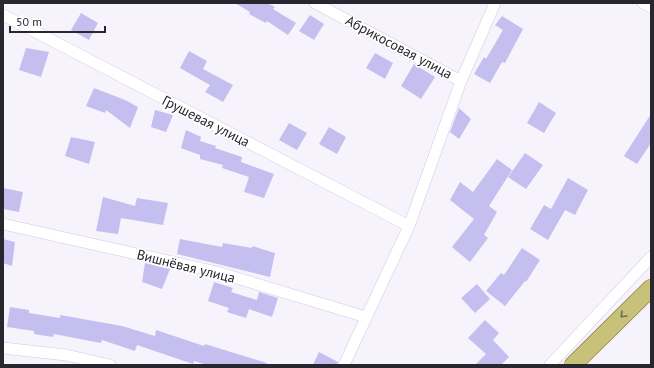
<svg xmlns="http://www.w3.org/2000/svg" width="654" height="368" viewBox="0 0 654 368" font-family="'PT Sans',sans-serif">
	<style>
		.building { fill: #c4bfef }
		.lines { fill: none; stroke-linecap: round; stroke-linejoin: round }
		.street-casing { stroke: #d0cadf; stroke-width: 12 }
		.primary-casing { stroke: #777026; stroke-width: 18 }
		.street { stroke: #fff; stroke-width: 11 }
		.primary { stroke: #c7c17a; stroke-width: 17 }
		.oneway { stroke: #706c50 }
		.labels { text-anchor: middle; stroke-width: 3.5; stroke-linejoin: round; paint-order: stroke }
		.street-label { font-size: 14px; fill: #28262e; stroke: #fff }
	</style>
	<rect width="100%" height="100%" fill="#f6f3fc"/>
	<!-- building -->
	<path class="building" d="M235,3H267L275,7L273,9L296,23L288,35L267,21L266,23L249,14L250,12Z
		M81,13L98,23L89,40L71,30Z
		M310,15L324,24L314,40L299,31Z
		M502,16L523,29L505,63L502,62L490,83L474,74L484,57L486,59L503,30L495,25Z
		M26,48L49,52L41,77L19,70Z
		M189,51L207,61L203,69L233,85L223,102L205,92L210,85L180,68Z
		M375,53L393,63L385,79L366,68Z
		M414,64L435,77L421,99L401,86Z
		M94,88L125,100L138,107L130,128L106,110L105,113L86,106Z
		M539,102L556,113L544,133L527,123Z
		M459,108L471,119L459,139L450,132Z
		M155,110L173,115L166,132L151,127Z
		M651,114V143L637,164L624,156Z
		M289,123L307,133L297,150L279,140Z
		M329,127L346,137L337,154L319,144Z
		M186,130L201,137L200,141L216,146L215,148L242,157L241,162L274,174L264,198L244,192L249,177L222,168L223,165L200,159V155L181,148Z
		M71,137L95,142L89,164L65,156Z
		M525,153L543,165L526,189L508,177Z
		M497,159L512,170L489,206L497,212L484,235L488,238L470,262L452,247L474,219L450,200L460,182L473,192Z
		M568,178L588,190L575,215L565,210L548,240L530,229L544,205L551,209Z
		M3,188L23,192L19,212L3,209Z
		M103,197L135,206L137,198L168,203L163,225L121,218L118,234L96,231Z
		M3,239L15,242L12,266L3,263Z
		M180,239L222,247L223,243L252,248V246L275,253L270,277L177,254Z
		M522,248L540,260L526,282L525,281L505,306L486,291L501,273L504,275Z
		M145,263L170,269L162,289L142,282Z
		M214,282L233,288L231,292L257,300L259,292L278,298L272,317L249,309L246,318L227,312L229,308L208,301Z
		M477,284L490,299L475,313L461,298Z
		M10,307L29,310V313L60,318V315L122,326L155,336L156,330L204,346L205,344L267,363L266,365H207L194,361L193,364L137,345L135,351L102,340L101,343L54,334L53,337L34,334V331L7,327Z
		M485,320L499,333L493,340L509,357L501,365H475L486,354L468,338Z
		M319,352L338,362L337,365H313Z"/>
	<g class="lines">
		<!-- street casing -->
		<g class="street-casing">
			<path id="street" d="M315,3L461,81
				M643,3L651,7
				M3,15L409,226
				M3,224L217,272L366,317
				M3,348L66,355L110,365
				M344,365L409,226L461,81L495,3
				M550,365L651,257"/>
		</g>
		<!-- primary casing -->
		<g class="primary-casing">
			<path id="primary" d="M573,365L651,288"/>
		</g>
		<!-- street -->
		<use href="#street" class="street"/>
		<!-- primary -->
		<use href="#primary" class="primary"/>
	</g>
	<!-- one-way arrows -->
	<defs><path id="oneway-chevron" d="M-2-3.5L2.5 0L-2 3.5" fill="none" stroke-width="1.6" stroke-linecap="round" stroke-linejoin="round"/></defs>
	<use class="oneway" href="#oneway-chevron" transform="translate(623 315) rotate(135)"/>
	<g class="labels">
		<!-- street labels -->
		<g class="street-label">
			<text transform="translate(399 47) rotate(28)" y="5">Абрикосовая улица</text>
			<text transform="translate(206 121) rotate(27)" y="5">Грушевая улица</text>
			<text transform="translate(186 266) rotate(14)" y="5">Вишнёвая улица</text>
		</g>
	</g>
	<!-- border -->
	<rect width="654" height="368" fill="none" stroke="#28262e" stroke-width="8"/>
	<!-- scale -->
	<path d="M10 26v6h95v-6" fill="none" stroke="#28262e" stroke-width="2"/>
	<text x="16" y="26" font-size="12" fill="#28262e" stroke="#ffffff" stroke-width="3" paint-order="stroke">50 m</text>
</svg>
